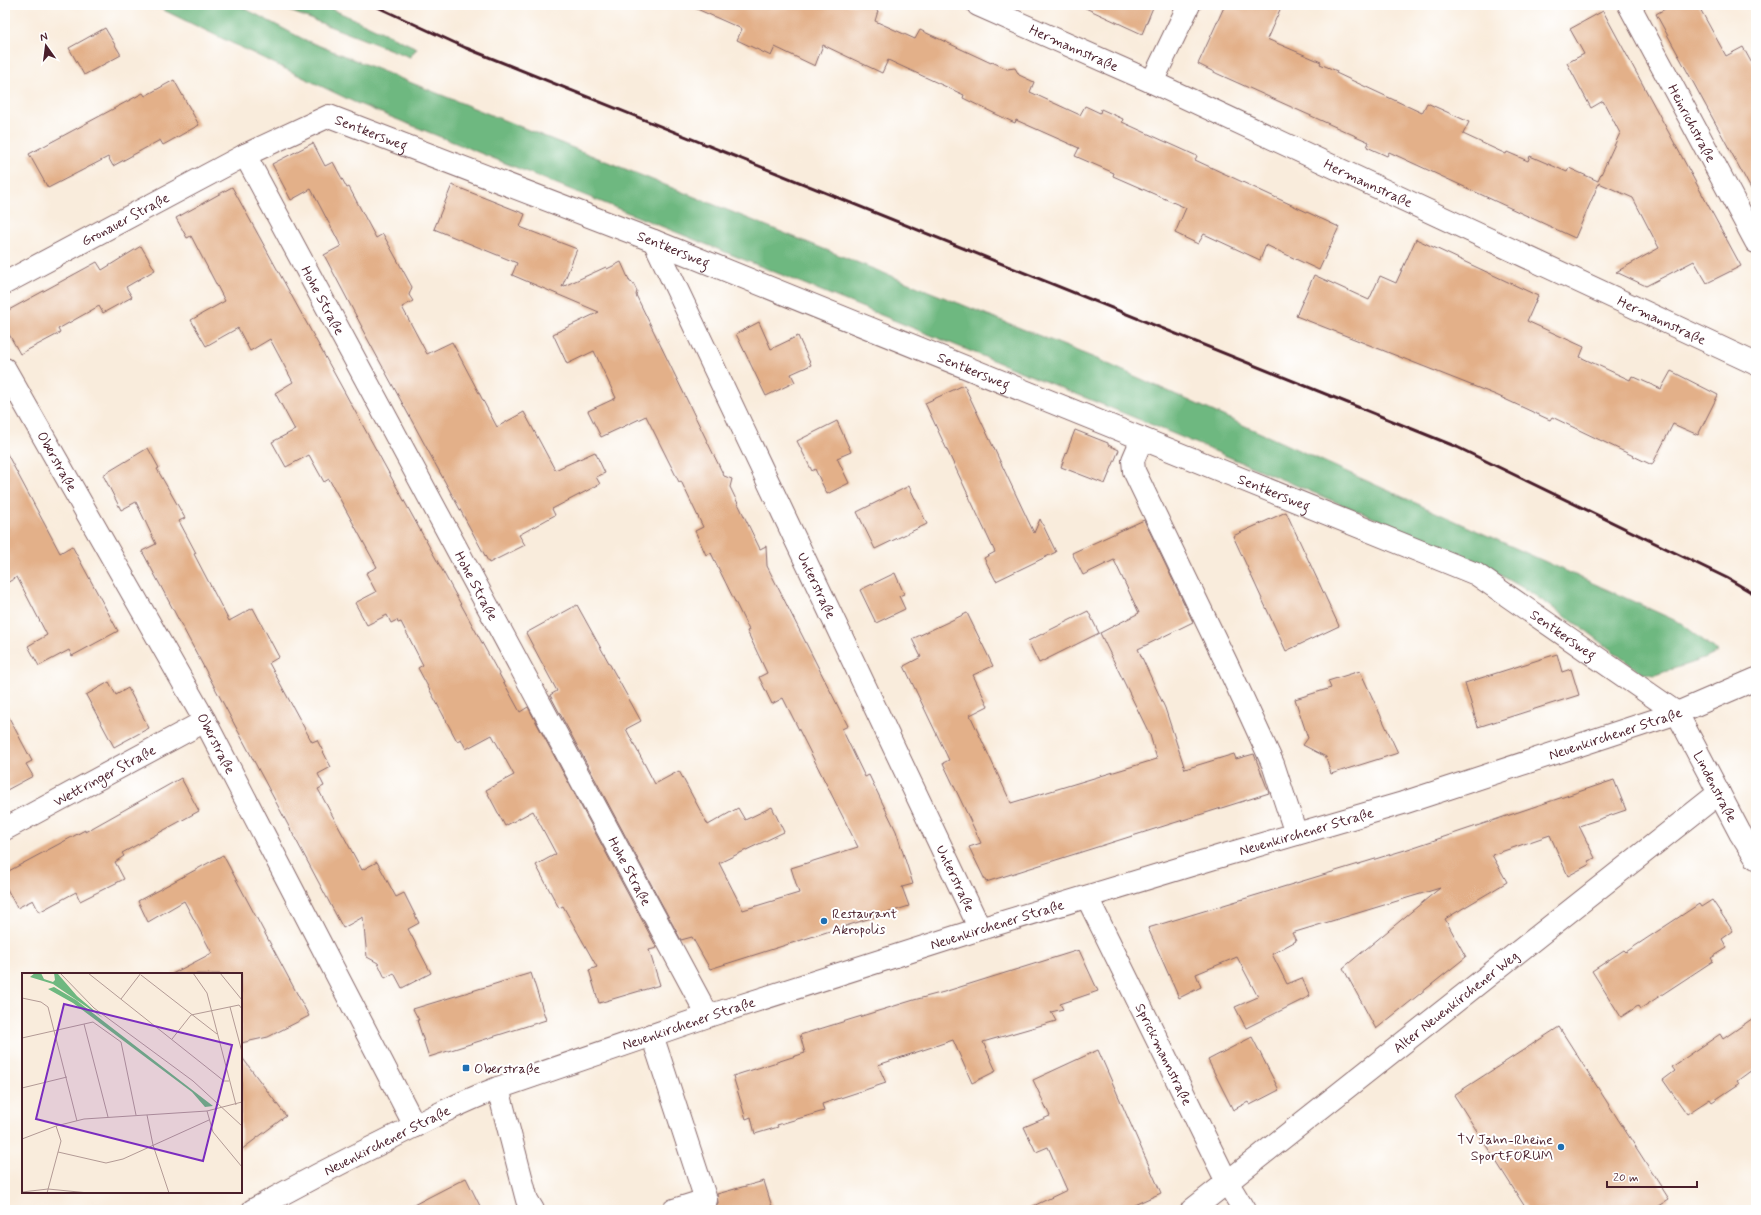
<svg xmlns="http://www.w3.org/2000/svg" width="1761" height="1215" viewBox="0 0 1761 1215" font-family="Mynerve,sans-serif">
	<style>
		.forest { fill: #6eb880; stroke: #5c6c56 }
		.building { fill: #e3b089 }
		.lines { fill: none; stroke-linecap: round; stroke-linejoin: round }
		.minor-casing { stroke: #876769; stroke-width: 24 }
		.minor { stroke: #fff; stroke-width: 22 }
		.rail { stroke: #4a1f2b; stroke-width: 3 }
		.poi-dot { fill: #1f6fb2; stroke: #fff; stroke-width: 1.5 }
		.labels { text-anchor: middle; stroke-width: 4; stroke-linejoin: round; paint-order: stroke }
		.street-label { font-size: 14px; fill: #4a1f2b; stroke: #fff }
		.poi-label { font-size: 14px; fill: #4a1f2b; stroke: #fff; text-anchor: start }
		.inset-road { fill: none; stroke: #b39a95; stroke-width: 1 }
		.view { fill: #7b2cbf; fill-opacity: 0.15; stroke: #7b2cbf; stroke-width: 2 }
		.inset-edge { fill: none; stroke: #4a1f2b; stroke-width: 2 }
	</style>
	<rect width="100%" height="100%" fill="#fff"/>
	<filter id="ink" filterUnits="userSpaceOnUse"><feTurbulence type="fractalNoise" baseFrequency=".025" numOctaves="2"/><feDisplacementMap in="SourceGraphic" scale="8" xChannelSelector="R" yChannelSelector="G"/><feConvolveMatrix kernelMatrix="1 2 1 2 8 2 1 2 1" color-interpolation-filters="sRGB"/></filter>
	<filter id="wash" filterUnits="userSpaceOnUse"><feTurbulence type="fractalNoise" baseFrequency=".012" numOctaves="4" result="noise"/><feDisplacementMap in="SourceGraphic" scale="16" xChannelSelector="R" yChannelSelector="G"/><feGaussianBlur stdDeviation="0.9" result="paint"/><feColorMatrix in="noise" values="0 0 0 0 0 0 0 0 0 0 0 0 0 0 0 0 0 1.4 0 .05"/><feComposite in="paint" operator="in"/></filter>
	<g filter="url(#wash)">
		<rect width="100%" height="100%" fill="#f9ecdc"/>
		<!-- forest -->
		<path class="forest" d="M153,5H238L305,40L1097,359L1681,623L1718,652L1703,659L1655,675L1641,673L1588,632L1530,592L1476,561L1143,421L354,102Z
			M274,5H323L417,48L410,57Z"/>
		<g id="blocks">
			<!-- building -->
			<path class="building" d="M688,5H866L878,11L875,21L915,39L920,30L991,63L992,62L1007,69L1015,68L1019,75L1034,82L1030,92L1080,115L1085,106L1100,113L1101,109L1123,119L1122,122L1197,156L1195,160L1339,227L1319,270L1266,245L1260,260L1204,234L1198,244L1175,233L1186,208L1113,176L1114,173L1075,156L1079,148L1016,120L1015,123L1002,117L963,98L964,95L888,60L882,73L823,45L815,66L775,47L771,56L737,40L742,29Z
				M1079,5H1154L1142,34Z
				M1225,5H1282L1267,39L1321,62L1320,64L1337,71L1336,73L1422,113L1427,103L1469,122L1463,134L1506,154L1507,152L1528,161L1530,156L1567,172L1569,168L1598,181L1620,133L1603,101L1591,108L1567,63L1584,54L1570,29L1603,11L1741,266L1707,283L1694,261L1646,286L1616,272L1659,248L1633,198L1599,183L1575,238L1389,152L1387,156L1367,147L1369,142L1218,74L1198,64Z
				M1672,5H1698L1726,56L1743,47L1756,71V198L1656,14Z
				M105,28L121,55L84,75L69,48Z
				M174,80L199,125L163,145L160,140L113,166L108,157L48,188L29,154L143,93L145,96Z
				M313,143L325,166L333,162L347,188L349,187L376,238L383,234L412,287L409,295L413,301L402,307L427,354L452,342L497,427L524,412L555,470L595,452L605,473L596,477L600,484L552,509L555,515L519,535L525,545L489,563L361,327H362L324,255L341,246L311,189L291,200L272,164Z
				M452,185L525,214L520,227L577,249L562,287L606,267L607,269L621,262L630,282L633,283L637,291L636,295L724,476L732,479L730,487L760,549L766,546L767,566L848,726L842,729L865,777L869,775L896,831L913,884L902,887L909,906L710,969L692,937L681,940L550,695L557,691L526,633L577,605L641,721L626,729L655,784L679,771L708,825L738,808L745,820L772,807L784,832L719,863L743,910L799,893L791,868L858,847L783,698L772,704L759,677L767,673L747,631L749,630L711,553L706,555L695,531L703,527L681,481L679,482L646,416L601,437L588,411L616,398L594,351L567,364L553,334L599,312L512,275L517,263L434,229Z
				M232,187L520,712L528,707L657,948L649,950L660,985L599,1003L589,970L597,967L563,906L559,908L536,865L556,854L533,811L505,826L486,790L514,775L492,735L466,749L461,739L457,741L418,668L423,665L401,622L398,623L397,620L391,623L387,615L367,625L355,603L376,592L366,573L377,567L329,479L324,482L309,455L286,467L272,442L295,430L275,393L293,382L270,339L250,351L238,328L206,346L191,320L225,301L191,236L187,238L176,218Z
				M1416,239L1538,296L1527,321L1584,347L1580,357L1630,380L1632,376L1661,389L1671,371L1718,395L1698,435L1673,424L1652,465L1552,417L1550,420L1496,395L1296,316L1314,275L1369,300L1380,276L1396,283Z
				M141,246L155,270L126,287L132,297L103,313L99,306L58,329L60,333L20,354L5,327V312L97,262L102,270Z
				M759,322L771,349L798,336L811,365L791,374L795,382L766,396L736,334Z
				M964,385L1034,533L1040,519L1056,552L996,581L984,558L995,552L925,403Z
				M837,421L851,452L837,458L849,483L827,494L815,469L812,471L797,441Z
				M1075,430L1108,443V445L1119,450L1105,484L1061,467Z
				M148,448L159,468L157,469L185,518L179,521L196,553L194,554L229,621L253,608L279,657L269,663L312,742L317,740L331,767L318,774L324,786L318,789L362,870L377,862L396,897L404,893L419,923L408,929L431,973L402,988L394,973L385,978L378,963L367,957L363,917L343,928L142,551L156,544L136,502L121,510L103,475Z
				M5,450L60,553L72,546L118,631L72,656L69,650L39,666L28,646L47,635L17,577L5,584Z
				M909,486L927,524L875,549L857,512Z
				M1286,512L1339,626L1286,651L1233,536Z
				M1144,520L1193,622L1138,649L1165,708L1185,769L1234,754L1236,759L1254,754L1269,793L986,882L969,847L981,843L943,763L949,760L904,666L921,657L912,639L967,613L993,666L973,675L988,706L970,715L1011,803L1157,759L1150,735L1100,633L1139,613L1114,560L1083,575L1072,553Z
				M895,573L904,594L899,596L905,609L876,623L860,590Z
				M1088,611L1099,633L1039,663L1028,641Z
				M1557,654L1562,672L1571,669L1579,695L1478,727L1465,683Z
				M1360,671L1398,753L1331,774L1326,757L1303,745L1308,738L1295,699L1331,688L1328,681Z
				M109,682L116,695L128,688L149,728L114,747L86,695Z
				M5,710L32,761L26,764L33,776L5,791Z
				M181,778L199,811L122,853L124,856L115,862L124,879L80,901L76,892L39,912L33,900L17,908L5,885V873L85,830V832Z
				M1614,780L1626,810L1579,826L1595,858L1588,861L1590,864L1568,876L1550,835L1492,855L1507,882L1445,919L1466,957L1376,1029L1343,968L1440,888L1292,933L1296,941L1272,954L1287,984L1302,978L1310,996L1246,1028L1235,1007L1258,997L1237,957L1196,974L1201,987L1179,998L1148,928L1405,850Z
				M223,855L309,1016L268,1037L241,1043V974H172L212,953L184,901L148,922L138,901Z
				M1712,900L1733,931L1722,939L1727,948L1711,958L1713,961L1640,1009L1638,1006L1621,1017L1592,971L1624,950L1626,952L1699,904L1701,907Z
				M1079,950L1098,991L1060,1004L1063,1009L1051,1012L1056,1021L983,1042L996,1071L972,1083L953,1040L878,1065L886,1083L822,1104L824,1111L777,1125L778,1127L755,1134L751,1117L746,1119L733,1076L805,1053L800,1035L914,1000L944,992Z
				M531,973L546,1020L429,1057L417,1020H419L413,1009Z
				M1756,1016V1067L1737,1081L1739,1084L1712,1102L1710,1099L1687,1114L1663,1080L1675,1071L1672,1067L1720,1034L1723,1039Z
				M1559,1027L1669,1199L1652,1210H1527L1454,1095Z
				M1252,1037L1279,1090L1250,1105L1248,1102L1233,1110L1208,1060Z
				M1098,1050L1161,1193L1123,1210H1025L1067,1190L1048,1147L1036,1152L1024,1127L1050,1116L1033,1080Z
				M241,1056L286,1116L241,1150Z
				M466,1178L482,1210H404Z
				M764,1181L773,1210H713L718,1203L717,1194Z"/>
		</g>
	</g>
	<g filter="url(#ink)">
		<use href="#blocks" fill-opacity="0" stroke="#876769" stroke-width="1"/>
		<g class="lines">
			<!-- minor casing -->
			<g class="minor-casing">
				<g id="minor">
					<path id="s1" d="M978,5L1152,82L1756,364"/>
					<path id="s2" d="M1629,5L1756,242"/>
					<path d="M1152,82L1189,5"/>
					<path id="s3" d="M245,155L708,1016"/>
					<path id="s4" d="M654,241L980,929"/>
					<path id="s5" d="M5,283L245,155L329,116L654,241L1476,574L1677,713L1740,833L1756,858"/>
					<path id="s6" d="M5,369L205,721L415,1126"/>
					<path d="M1142,439L1133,460L1134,471L1226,662L1273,764L1296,834"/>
					<path id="s7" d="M5,829L205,721"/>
					<path id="s8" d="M1087,897L1227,1182L1244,1210"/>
					<path d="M652,1035L706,1200L674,1210"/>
					<path d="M498,1088L527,1200L533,1210"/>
					<path id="s9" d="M253,1210C296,1186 340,1163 385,1141C422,1122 459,1103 498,1088L708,1016L980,929L1221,856L1403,803L1677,713L1756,679"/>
					<path id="s10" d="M1192,1210L1719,793"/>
				</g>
			</g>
			<!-- minor -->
			<use href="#minor" class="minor"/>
			<!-- rail -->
			<path class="rail" d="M373,5L466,48L1457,447L1727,578L1756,595"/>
		</g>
	</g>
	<!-- markers -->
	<g class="poi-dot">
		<circle cx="824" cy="921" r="4"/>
		<rect x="462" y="1064" width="8" height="8" rx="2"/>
		<circle cx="1561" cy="1147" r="4"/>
	</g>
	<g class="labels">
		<!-- street labels -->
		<g class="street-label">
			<text dy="5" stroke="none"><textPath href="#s1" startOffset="105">Hermannstraße</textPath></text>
			<text dy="5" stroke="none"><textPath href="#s2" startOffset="134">Heinrichstraße</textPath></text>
			<text dy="5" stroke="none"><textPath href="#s5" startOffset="410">Sentkersweg</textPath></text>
			<text dy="5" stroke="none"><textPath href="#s1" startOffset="429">Hermannstraße</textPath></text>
			<text dy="5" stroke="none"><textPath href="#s5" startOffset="136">Gronauer Straße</textPath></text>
			<text dy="5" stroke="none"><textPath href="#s5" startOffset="734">Sentkersweg</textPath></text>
			<text dy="5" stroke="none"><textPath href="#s3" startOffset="165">Hohe Straße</textPath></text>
			<text dy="5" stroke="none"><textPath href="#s1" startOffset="753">Hermannstraße</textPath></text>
			<text dy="5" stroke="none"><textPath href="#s5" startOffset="1058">Sentkersweg</textPath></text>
			<text dy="5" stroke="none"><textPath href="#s6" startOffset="106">Oberstraße</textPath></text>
			<text dy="5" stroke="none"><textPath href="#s5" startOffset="1382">Sentkersweg</textPath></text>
			<text dy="5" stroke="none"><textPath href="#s4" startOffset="381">Unterstraße</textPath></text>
			<text dy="5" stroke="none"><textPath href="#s3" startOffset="489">Hohe Straße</textPath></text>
			<text dy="5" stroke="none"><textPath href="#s5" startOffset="1706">Sentkersweg</textPath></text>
			<text dy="5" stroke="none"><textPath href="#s9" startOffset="1446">Neuenkirchener Straße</textPath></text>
			<text dy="5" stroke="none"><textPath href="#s6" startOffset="430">Oberstraße</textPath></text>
			<text dy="5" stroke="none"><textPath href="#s7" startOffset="113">Wettringer Straße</textPath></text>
			<text dy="5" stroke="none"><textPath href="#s5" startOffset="1927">Lindenstraße</textPath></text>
			<text dy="5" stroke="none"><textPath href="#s9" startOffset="1122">Neuenkirchener Straße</textPath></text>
			<text dy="5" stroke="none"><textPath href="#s3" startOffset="813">Hohe Straße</textPath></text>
			<text dy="5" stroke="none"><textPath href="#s4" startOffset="705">Unterstraße</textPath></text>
			<text dy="5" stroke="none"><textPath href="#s9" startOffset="799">Neuenkirchener Straße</textPath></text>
			<text dy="5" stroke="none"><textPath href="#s10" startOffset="336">Alter Neuenkirchener Weg</textPath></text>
			<text dy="5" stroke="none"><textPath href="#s9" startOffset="475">Neuenkirchener Straße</textPath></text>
			<text dy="5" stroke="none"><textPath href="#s8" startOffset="175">Sprickmannstraße</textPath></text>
			<text dy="5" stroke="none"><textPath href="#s9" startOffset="151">Neuenkirchener Straße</textPath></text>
		</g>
		<!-- poi labels -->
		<g class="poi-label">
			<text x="832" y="918">Restaurant<tspan x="832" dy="16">Akropolis</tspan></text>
			<text x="474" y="1073">Oberstraße</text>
			<text x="1553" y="1144" text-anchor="end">TV Jahn-Rheine<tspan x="1553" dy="16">SportFORUM</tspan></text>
		</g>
	</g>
	<!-- overview -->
	<g transform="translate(22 973)">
		<rect width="220" height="220" fill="#f9ecdc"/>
		<path d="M13,0H19L22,6L31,9L33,7L32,0L36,1L55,23L81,45L31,11L8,4ZM32,14L54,27L191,133L183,134L170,119L51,30L26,16Z" fill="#6eb880"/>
		<path class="inset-road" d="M38,0L72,35L171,108L220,153M66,0L202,108H207M171,0L185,20L214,132M198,0L220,27M119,2L195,61M0,25L19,29L26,34L55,148M99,26L119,0M208,34L220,79M62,51L86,144M0,65L71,49L99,69L114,142M150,66L169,42L217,32L220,36M0,115L45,104M185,138L191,159L220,194M125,142L131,172L147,220M0,166L34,153L62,146L185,138L220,129M36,179L84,190L101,186L187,147M0,219L26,216L67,220M25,220L39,168L34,153"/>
		<path class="view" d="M42,31L210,72L181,188L14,146Z"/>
		<rect width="220" height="220" class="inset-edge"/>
	</g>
	<!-- margin -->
	<rect width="1761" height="1215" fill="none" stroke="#fff" stroke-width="20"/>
	<!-- north arrow -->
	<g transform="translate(46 46) rotate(346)" stroke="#ffffff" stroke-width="3" paint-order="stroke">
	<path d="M0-3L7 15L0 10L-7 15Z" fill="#4a1f2b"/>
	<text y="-6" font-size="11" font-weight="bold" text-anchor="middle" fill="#4a1f2b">N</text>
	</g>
	<!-- scale -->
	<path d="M1607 1181v6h90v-6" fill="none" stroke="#4a1f2b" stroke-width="2"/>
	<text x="1613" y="1181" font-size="12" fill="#4a1f2b" stroke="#ffffff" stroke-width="3" paint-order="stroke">20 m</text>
</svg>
